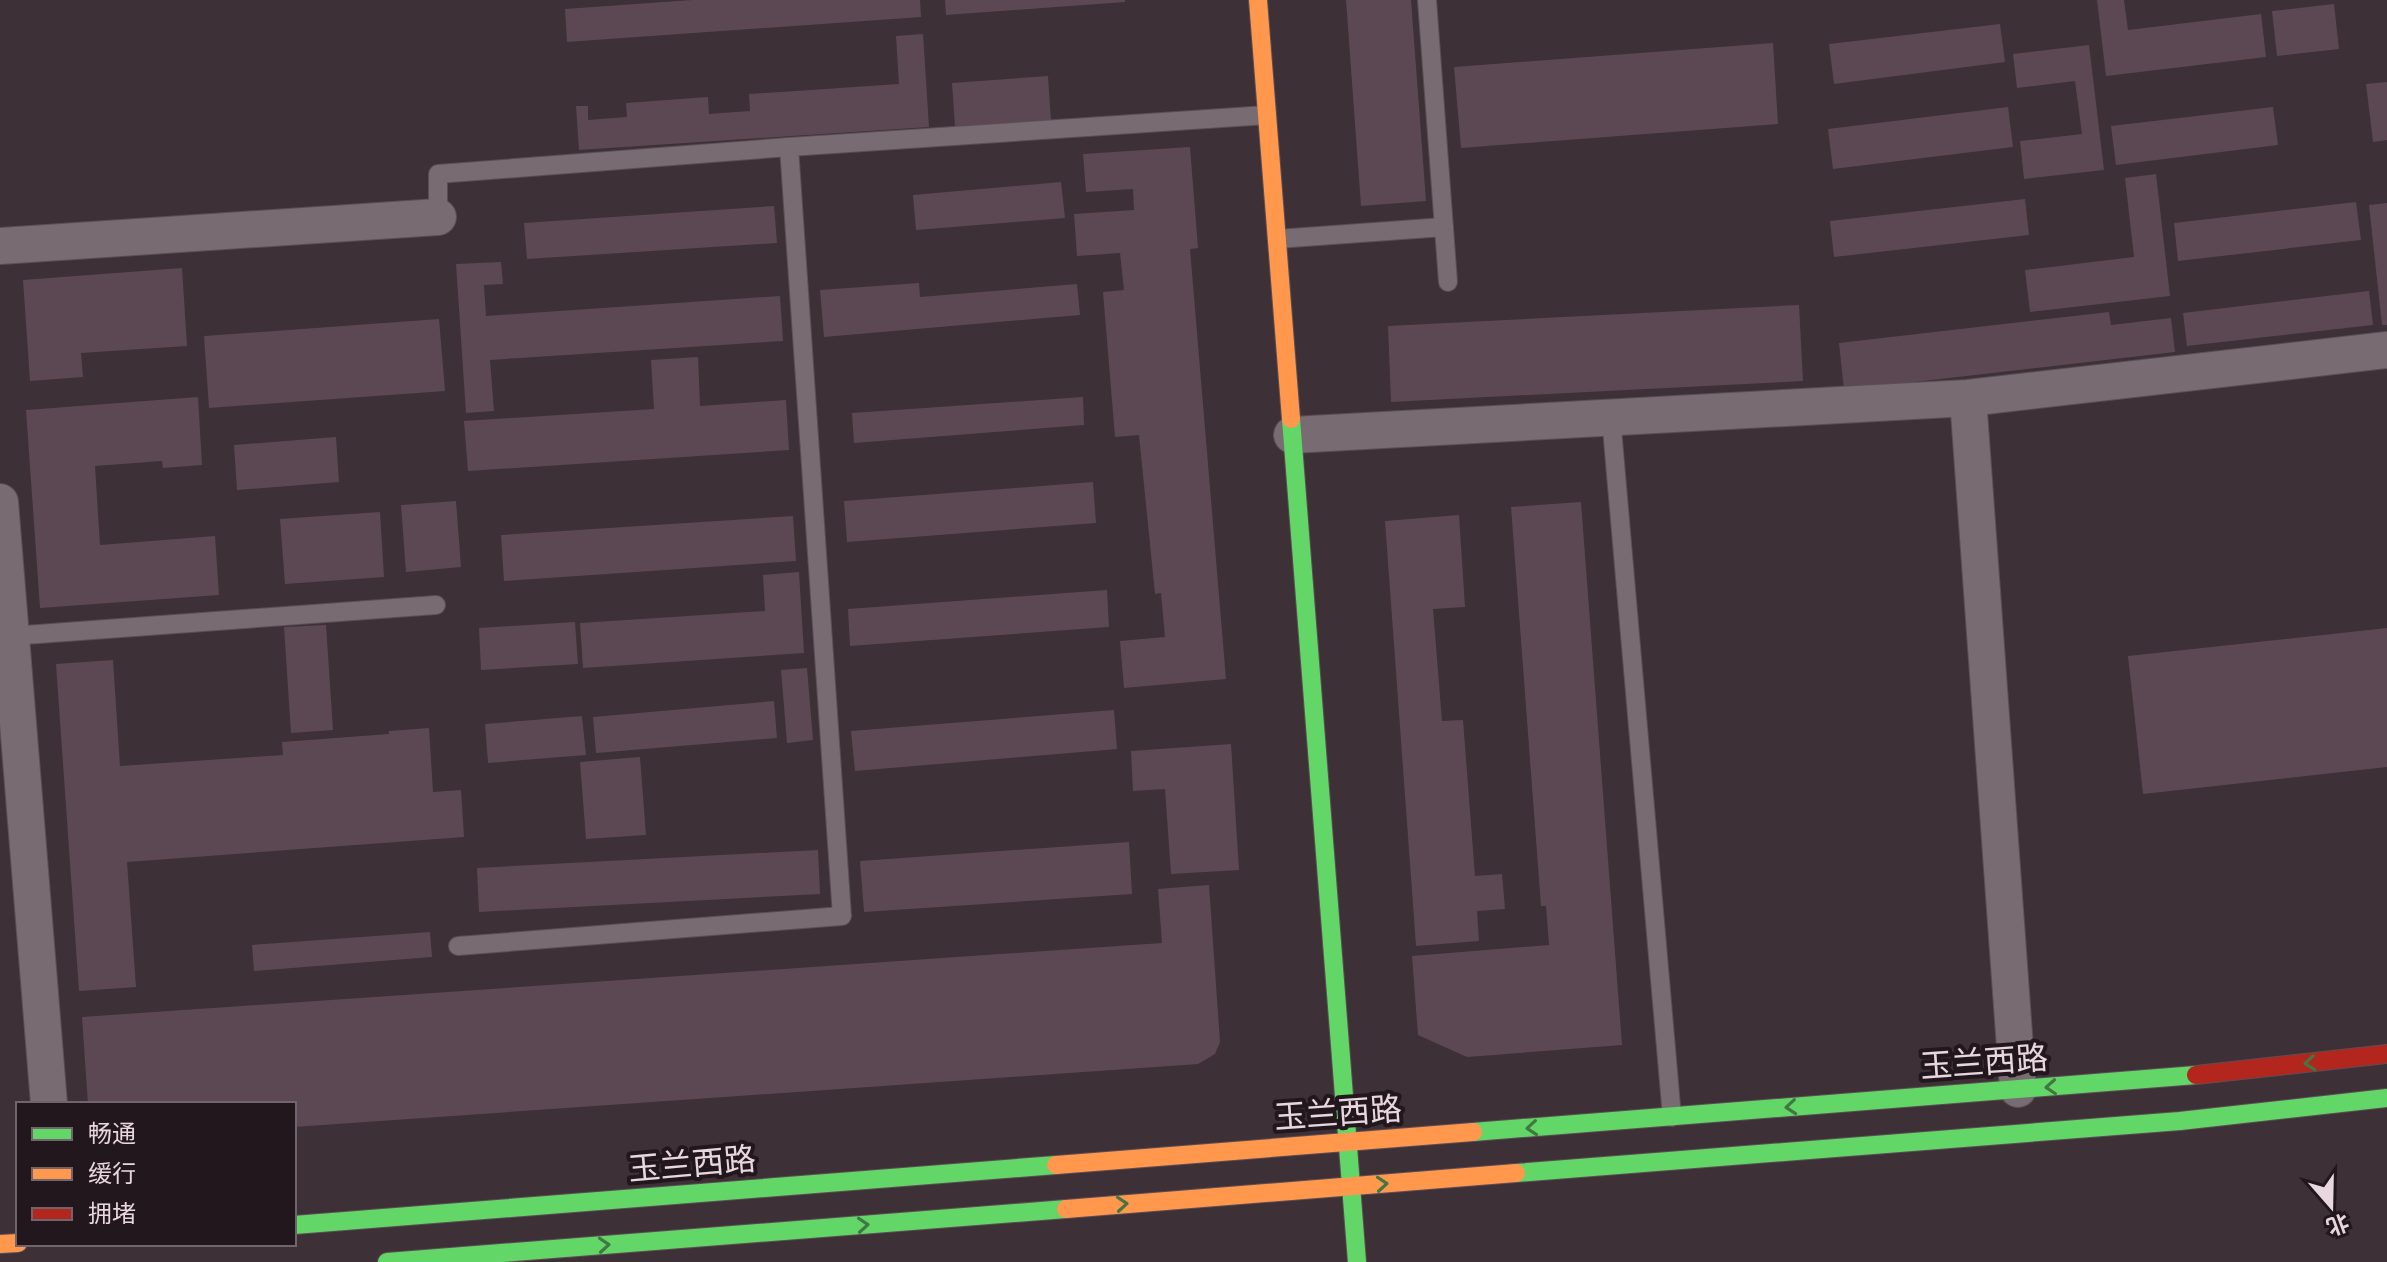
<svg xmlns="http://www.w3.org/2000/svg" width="2387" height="1262" viewBox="0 0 2387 1262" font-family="Spectral,'Noto Sans SC',serif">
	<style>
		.building { fill: #5c4852 }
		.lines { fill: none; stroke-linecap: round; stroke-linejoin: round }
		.lane-casing { stroke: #5b4e54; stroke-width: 20 }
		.street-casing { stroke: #5b4e54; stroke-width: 38 }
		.fast-casing { stroke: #5b4e54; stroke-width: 20 }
		.slow-casing { stroke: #5b4e54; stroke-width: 20 }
		.jam-casing { stroke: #5b4e54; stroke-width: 20 }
		.lane { stroke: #786c72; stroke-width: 18 }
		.street { stroke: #786c72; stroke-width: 36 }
		.fast { stroke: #63d668; stroke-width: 18 }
		.slow { stroke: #ff974d; stroke-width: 18 }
		.jam { stroke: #b3261e; stroke-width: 18 }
		.oneway { stroke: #427642 }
		.labels { text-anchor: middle; stroke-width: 8; stroke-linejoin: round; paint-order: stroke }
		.street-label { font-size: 32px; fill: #e8d7de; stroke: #22171c }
	</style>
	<rect width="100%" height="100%" fill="#3d3036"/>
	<!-- building -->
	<path class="building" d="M692,0H920L921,17L567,42L565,9Z
		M945,0H1125V2L946,15Z
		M1346,0H1411L1426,201L1361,206Z
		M2097,0H2124L2128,30L2261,14L2266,57L2106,76Z
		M2334,4L2339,49L2277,56L2272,11Z
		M2000,24L2005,62L1834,84L1829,44Z
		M923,34L929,127L579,150L576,106H588V120L627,117L626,103L708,97L709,114L750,111L749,94L899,84L896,36Z
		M1773,43L1778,124L1461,148L1454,67Z
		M2089,45L2104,170L2024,179L2020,141L2082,134L2075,81L2017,88L2013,54Z
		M1048,76L1051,121L955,127L952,83Z
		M2387,82V140L2373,142L2366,84Z
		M2008,107L2013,147L1833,169L1828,129Z
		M2273,107L2278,145L2116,165L2111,126Z
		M1190,147L1198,248L1190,249L1226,679L1124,688L1120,641L1165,637L1161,593L1155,594L1139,435L1115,437L1103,292L1124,290L1120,253L1077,256L1074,214L1134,210L1133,189L1086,192L1083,154Z
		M2156,174L2170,296L2030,312L2025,270L2134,257L2125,178Z
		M1061,182L1065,218L916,230L913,195Z
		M2025,199L2029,235L1834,257L1830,221Z
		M2356,202L2361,240L2178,261L2174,223Z
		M2387,203V325H2382L2369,205Z
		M774,206L777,243L527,259L524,223Z
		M501,262L503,284L484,285L486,316L780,296L783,341L490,360L494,411L466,413L456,264Z
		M182,268L187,346L81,353L83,377L30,381L23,280Z
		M919,283L920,297L1077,284L1080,315L824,337L820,290Z
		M2369,291L2373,325L2187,346L2183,313Z
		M1799,305L1803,381L1391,402L1388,326Z
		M2109,312L2111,325L2171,318L2175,352L1844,390L1839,343Z
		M439,319L445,391L209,408L204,336Z
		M698,357L700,406L786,400L789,450L468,471L464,421L654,409L651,360Z
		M198,397L202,465L163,468L162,461L95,466L100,545L215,536L219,595L40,608L26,410Z
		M1083,397L1084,425L854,443L852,413Z
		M336,437L339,482L237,490L234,445Z
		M1093,482L1096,523L847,542L844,501Z
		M456,501L461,567L406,572L401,505Z
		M1581,502L1622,1045L1467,1057L1418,1035L1412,956L1549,945L1546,906H1541L1511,507Z
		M380,512L384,577L285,584L280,519Z
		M1459,515L1465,607L1433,609L1442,721L1463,720L1475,876L1502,874L1505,909L1477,911L1479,941L1416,946L1385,521Z
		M793,516L796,561L504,581L501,535Z
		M799,572L804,653L583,668L580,623L765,611L763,575Z
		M1107,590L1109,627L850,646L848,609Z
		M575,622L578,664L481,670L479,628Z
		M326,625L333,730L291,733L284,627Z
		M2387,628V767L2143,794L2128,656Z
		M113,660L120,766L283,755L282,742L389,734V731L429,728L433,792L461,790L464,837L127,862L136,987L79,991L56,664Z
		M807,668L813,740L787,743L781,670Z
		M774,701L777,738L596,753L593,717Z
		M1114,710L1117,749L855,771L851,731Z
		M582,716L586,755L488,763L485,724Z
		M1231,744L1239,870L1171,874L1165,789L1133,791L1131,751Z
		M640,757L646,835L586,839L580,762Z
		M1129,842L1132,894L864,912L860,861Z
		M818,850L820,894L479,912L477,868Z
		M1209,885L1220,1042L1215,1054L1198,1064L294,1127V1104H88L82,1017L1162,943L1158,889Z
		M430,932L432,957L254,971L252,945Z"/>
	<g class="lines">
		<!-- lane casing -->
		<g class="lane-casing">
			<path id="lane" d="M1427,0L1448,282
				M438,217V174L789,147L1267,115
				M1277,239L1444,227
				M1611,417L1672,1117
				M11,636L436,605
				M458,946L842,916L789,147"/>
		</g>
		<!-- street casing -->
		<g class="street-casing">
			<path id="street" d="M0,246L438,217
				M1968,398L2018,1089
				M1292,435L1968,398L2387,350
				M0,502L49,1104"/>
		</g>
		<!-- fast casing -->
		<g class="fast-casing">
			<path id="fast" d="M1291,419L1357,1262
				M1473,1132L2196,1075
				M1516,1173L2180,1121L2387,1098
				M294,1225L1056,1165
				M387,1262L1066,1209"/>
		</g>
		<!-- slow casing -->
		<g class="slow-casing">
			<path id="slow" d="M1258,0L1291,419
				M1056,1165L1473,1132
				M1066,1209L1516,1173
				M0,1244L18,1243"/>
		</g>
		<!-- jam casing -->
		<g class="jam-casing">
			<path id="jam" d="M2196,1075L2387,1054"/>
		</g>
		<!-- lane -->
		<use href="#lane" class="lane"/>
		<!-- street -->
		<use href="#street" class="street"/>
		<!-- fast -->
		<use href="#fast" class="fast"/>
		<!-- slow -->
		<use href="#slow" class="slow"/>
		<!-- jam -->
		<use href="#jam" class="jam"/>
	</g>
	<!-- one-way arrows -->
	<defs><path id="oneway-chevron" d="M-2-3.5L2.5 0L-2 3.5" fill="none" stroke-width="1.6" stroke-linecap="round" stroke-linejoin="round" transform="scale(2)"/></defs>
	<g class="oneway">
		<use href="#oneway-chevron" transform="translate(2310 1063) rotate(174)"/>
		<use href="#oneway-chevron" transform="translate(2051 1087) rotate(176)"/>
		<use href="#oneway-chevron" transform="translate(1791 1107) rotate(175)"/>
		<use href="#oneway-chevron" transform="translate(1532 1128) rotate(175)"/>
		<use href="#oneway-chevron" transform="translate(1382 1184) rotate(-4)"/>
		<use href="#oneway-chevron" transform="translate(1122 1204) rotate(-4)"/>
		<use href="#oneway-chevron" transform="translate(863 1225) rotate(-4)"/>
		<use href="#oneway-chevron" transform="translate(604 1245) rotate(-4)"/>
	</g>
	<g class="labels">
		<!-- street labels -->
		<g class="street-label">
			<text transform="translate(1984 1062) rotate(-4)" y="11">玉兰西路</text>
			<text transform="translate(1338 1113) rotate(-4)" y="11">玉兰西路</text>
			<text transform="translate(692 1164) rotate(-5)" y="11">玉兰西路</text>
		</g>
	</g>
	<!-- legend -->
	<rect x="16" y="1102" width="280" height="144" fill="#22171c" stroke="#71646a" stroke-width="2"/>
	<rect x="32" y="1128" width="40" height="12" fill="#63d668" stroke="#71646a" stroke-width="2"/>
	<text x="88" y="1142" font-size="24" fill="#e8d7de">畅通</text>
	<rect x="32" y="1168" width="40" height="12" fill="#ff974d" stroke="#71646a" stroke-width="2"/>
	<text x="88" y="1182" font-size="24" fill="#e8d7de">缓行</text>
	<rect x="32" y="1208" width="40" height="12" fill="#b3261e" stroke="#71646a" stroke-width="2"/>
	<text x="88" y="1222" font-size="24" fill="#e8d7de">拥堵</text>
	<!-- north arrow -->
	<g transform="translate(2331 1206) rotate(160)" stroke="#22171c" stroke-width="6" paint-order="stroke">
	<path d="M0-6L14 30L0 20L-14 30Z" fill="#e8d7de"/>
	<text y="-12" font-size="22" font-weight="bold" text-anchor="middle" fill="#e8d7de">北</text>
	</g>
</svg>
